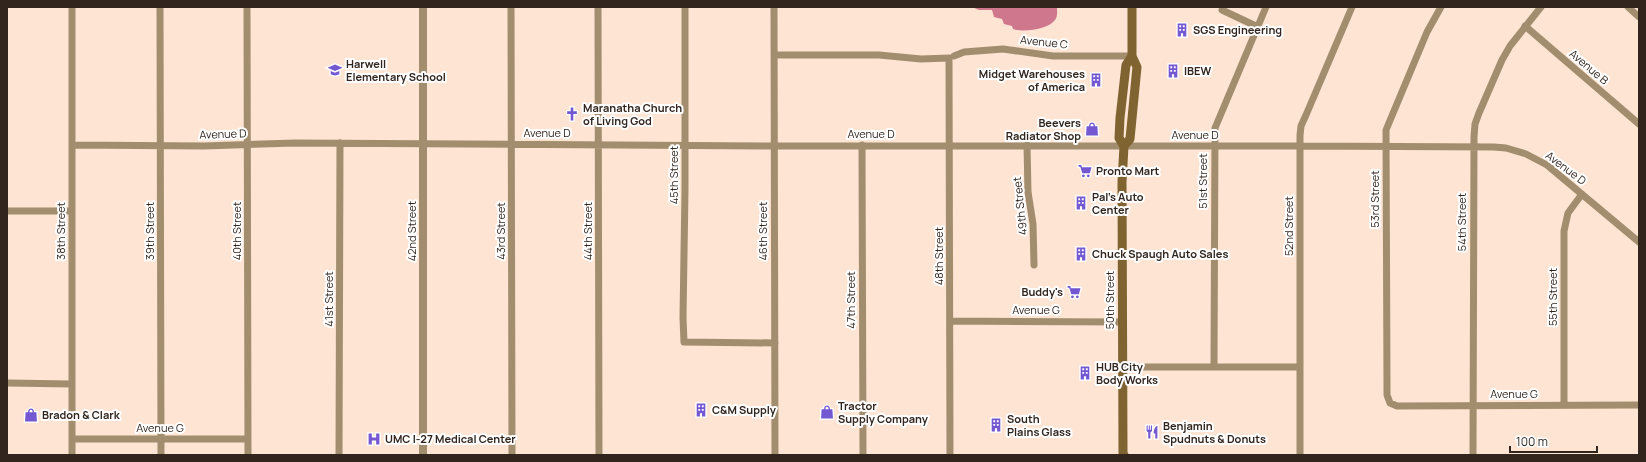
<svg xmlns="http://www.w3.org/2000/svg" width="1646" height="462" viewBox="0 0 1646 462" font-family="Manrope,sans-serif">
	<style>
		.water { fill: #cf778d }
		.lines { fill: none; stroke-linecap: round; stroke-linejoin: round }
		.minor { stroke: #a28e6f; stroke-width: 7 }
		.tertiary { stroke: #a28e6f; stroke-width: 8 }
		.secondary { stroke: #7f6331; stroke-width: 9 }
		.labels { text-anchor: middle; stroke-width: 4; stroke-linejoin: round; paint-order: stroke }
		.poi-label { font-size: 11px; font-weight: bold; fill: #31251e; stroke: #fff; text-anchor: start }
		.street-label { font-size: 11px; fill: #31251e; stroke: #fff }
	</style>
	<rect width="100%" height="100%" fill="#fde4d3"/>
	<!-- water -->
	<path class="water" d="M972,7H1057C1057,11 1058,16 1055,20C1049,29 1023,33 1013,29L1012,26L1004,24L1002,19L994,17L992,10H979Z"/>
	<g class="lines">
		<!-- minor -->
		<path class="minor" d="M72,7V455
			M160,7L161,455
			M247,7L248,455
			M511,7L512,455
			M598,7L599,455
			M685,7V190L683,318L684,342L775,343
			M774,7L775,455
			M1441,7L1427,32L1386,130L1387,388V395L1390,403L1397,406L1639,405
			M1628,7L1639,17
			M1222,10L1258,27
			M1525,26L1639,124
			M774,55H879L921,59L949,58L950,455
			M954,56L964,52L1003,49L1053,56H1132
			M72,145L204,146L295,143L774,146H1300L1494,147L1506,148L1526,154L1547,165L1639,242
			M862,145L863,455
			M1027,145L1028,192L1033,224L1034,265
			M7,211H72
			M950,321L1123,322
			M1214,366L1215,128L1266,7
			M1123,367H1300
			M7,383L72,384
			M1564,405V231L1568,213L1582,194
			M72,439H248
			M339,455L340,143
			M1300,455V135L1301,126L1306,115L1352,7
			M1473,455L1474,137L1475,124L1479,113L1502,60L1510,46L1541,7"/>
		<!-- tertiary -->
		<path class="tertiary" d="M423,7V455"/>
		<!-- secondary -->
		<path class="secondary" d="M1124,146L1119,138L1120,118L1126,65L1132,56
			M1124,455L1123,453L1122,182L1124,146L1130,139L1137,67L1132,56V7"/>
	</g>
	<!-- icons -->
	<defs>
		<g id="building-bare" transform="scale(1.08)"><path d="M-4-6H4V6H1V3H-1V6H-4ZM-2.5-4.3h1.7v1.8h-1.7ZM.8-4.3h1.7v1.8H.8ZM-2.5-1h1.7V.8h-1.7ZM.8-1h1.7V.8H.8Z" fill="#7358d2" stroke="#fff" stroke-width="2.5" paint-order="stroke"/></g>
		<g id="school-bare" transform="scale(1.08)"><path d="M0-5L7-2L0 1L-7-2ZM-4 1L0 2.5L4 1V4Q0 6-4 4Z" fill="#7358d2" stroke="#fff" stroke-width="2.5" paint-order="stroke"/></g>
		<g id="church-bare" transform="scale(1.08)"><path d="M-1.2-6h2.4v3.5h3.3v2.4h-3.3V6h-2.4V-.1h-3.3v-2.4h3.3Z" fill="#7358d2" stroke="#fff" stroke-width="2.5" paint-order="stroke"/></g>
		<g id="shop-bare" transform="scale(1.08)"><path d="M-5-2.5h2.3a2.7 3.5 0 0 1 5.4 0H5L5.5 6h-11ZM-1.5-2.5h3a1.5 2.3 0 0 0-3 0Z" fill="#7358d2" stroke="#fff" stroke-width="2.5" paint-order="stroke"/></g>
		<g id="supermarket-bare" transform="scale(1.08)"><path d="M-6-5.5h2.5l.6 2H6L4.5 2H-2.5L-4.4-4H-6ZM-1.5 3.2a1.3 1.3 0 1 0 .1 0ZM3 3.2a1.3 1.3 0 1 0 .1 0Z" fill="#7358d2" stroke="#fff" stroke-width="2.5" paint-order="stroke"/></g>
		<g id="restaurant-bare" transform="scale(1.08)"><path d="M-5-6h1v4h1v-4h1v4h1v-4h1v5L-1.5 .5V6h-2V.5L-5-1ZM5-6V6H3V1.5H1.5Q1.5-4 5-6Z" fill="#7358d2" stroke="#fff" stroke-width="2.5" paint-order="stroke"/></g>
		<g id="hospital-bare" transform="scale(1.08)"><path d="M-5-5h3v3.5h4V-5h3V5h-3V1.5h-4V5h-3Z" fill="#7358d2" stroke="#fff" stroke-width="2.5" paint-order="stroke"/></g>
	</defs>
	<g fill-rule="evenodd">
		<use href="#building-bare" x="1182" y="30"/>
		<use href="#school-bare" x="335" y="70"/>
		<use href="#building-bare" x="1173" y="71"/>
		<use href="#building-bare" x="1096" y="80"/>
		<use href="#church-bare" x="572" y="114"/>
		<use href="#shop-bare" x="1092" y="129"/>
		<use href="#supermarket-bare" x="1085" y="171"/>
		<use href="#building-bare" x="1081" y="203"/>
		<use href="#building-bare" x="1081" y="254"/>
		<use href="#supermarket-bare" x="1074" y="292"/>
		<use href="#building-bare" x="1085" y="373"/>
		<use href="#building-bare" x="701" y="410"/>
		<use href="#shop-bare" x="827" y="412"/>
		<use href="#shop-bare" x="31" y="415"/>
		<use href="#building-bare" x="996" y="425"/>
		<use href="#restaurant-bare" x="1152" y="432"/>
		<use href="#hospital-bare" x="374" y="439"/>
	</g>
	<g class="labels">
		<!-- poi labels -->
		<g class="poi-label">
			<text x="1193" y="34">SGS Engineering</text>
			<text x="346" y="68">Harwell<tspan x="346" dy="13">Elementary School</tspan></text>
			<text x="1184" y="75">IBEW</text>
			<text x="1085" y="78" text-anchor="end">Midget Warehouses<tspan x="1085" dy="13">of America</tspan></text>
			<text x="583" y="112">Maranatha Church<tspan x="583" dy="13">of Living God</tspan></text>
			<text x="1081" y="127" text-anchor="end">Beevers<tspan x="1081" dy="13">Radiator Shop</tspan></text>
			<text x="1096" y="175">Pronto Mart</text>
			<text x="1092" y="201">Pal's Auto<tspan x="1092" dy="13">Center</tspan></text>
			<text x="1092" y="258">Chuck Spaugh Auto Sales</text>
			<text x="1063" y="296" text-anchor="end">Buddy's</text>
			<text x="1096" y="371">HUB City<tspan x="1096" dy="13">Body Works</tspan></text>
			<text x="838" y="410">Tractor<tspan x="838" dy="13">Supply Company</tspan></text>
			<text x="712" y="414">C&amp;M Supply</text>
			<text x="42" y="419">Bradon &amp; Clark</text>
			<text x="1007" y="423">South<tspan x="1007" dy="13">Plains Glass</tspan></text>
			<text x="1163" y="430">Benjamin<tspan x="1163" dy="13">Spudnuts &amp; Donuts</tspan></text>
			<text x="385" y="443">UMC I-27 Medical Center</text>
		</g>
		<!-- street labels -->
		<g class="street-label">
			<text transform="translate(1044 42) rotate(6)" y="4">Avenue C</text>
			<text transform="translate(1589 67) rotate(40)" y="4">Avenue B</text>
			<text x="547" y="137">Avenue D</text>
			<text transform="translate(223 134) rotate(-2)" y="4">Avenue D</text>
			<text x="871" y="138">Avenue D</text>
			<text x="1195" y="139">Avenue D</text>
			<text transform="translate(1566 168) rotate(37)" y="4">Avenue D</text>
			<text transform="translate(674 175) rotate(-90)" y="4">45th Street</text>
			<text transform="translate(1203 181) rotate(-90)" y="4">51st Street</text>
			<text transform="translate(1375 199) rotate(-90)" y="4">53rd Street</text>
			<text transform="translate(1020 206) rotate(-96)" y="4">49th Street</text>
			<text transform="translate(1462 222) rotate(-90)" y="4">54th Street</text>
			<text transform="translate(1289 226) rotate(-90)" y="4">52nd Street</text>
			<text transform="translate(61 231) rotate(-90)" y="4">38th Street</text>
			<text transform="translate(150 231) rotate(-90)" y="4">39th Street</text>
			<text transform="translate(237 231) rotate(-90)" y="4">40th Street</text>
			<text transform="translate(412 231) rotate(-90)" y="4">42nd Street</text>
			<text transform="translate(501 231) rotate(-90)" y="4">43rd Street</text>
			<text transform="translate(588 231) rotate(-90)" y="4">44th Street</text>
			<text transform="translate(763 231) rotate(-90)" y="4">46th Street</text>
			<text transform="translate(939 256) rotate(-90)" y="4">48th Street</text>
			<text transform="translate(1553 297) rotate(-90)" y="4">55th Street</text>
			<text transform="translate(329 299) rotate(-90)" y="4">41st Street</text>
			<text transform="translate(851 300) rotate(-90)" y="4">47th Street</text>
			<text transform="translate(1110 300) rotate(-90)" y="4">50th Street</text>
			<text x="1036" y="314">Avenue G</text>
			<text x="1514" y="398">Avenue G</text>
			<text x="160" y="432">Avenue G</text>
		</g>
	</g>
	<!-- border -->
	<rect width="1646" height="462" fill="none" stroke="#31251e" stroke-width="16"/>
	<!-- scale -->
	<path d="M1510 446v6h87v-6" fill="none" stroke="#31251e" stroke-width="2"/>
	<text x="1516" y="446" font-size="12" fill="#31251e" stroke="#ffffff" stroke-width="3" paint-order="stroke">100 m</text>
</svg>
